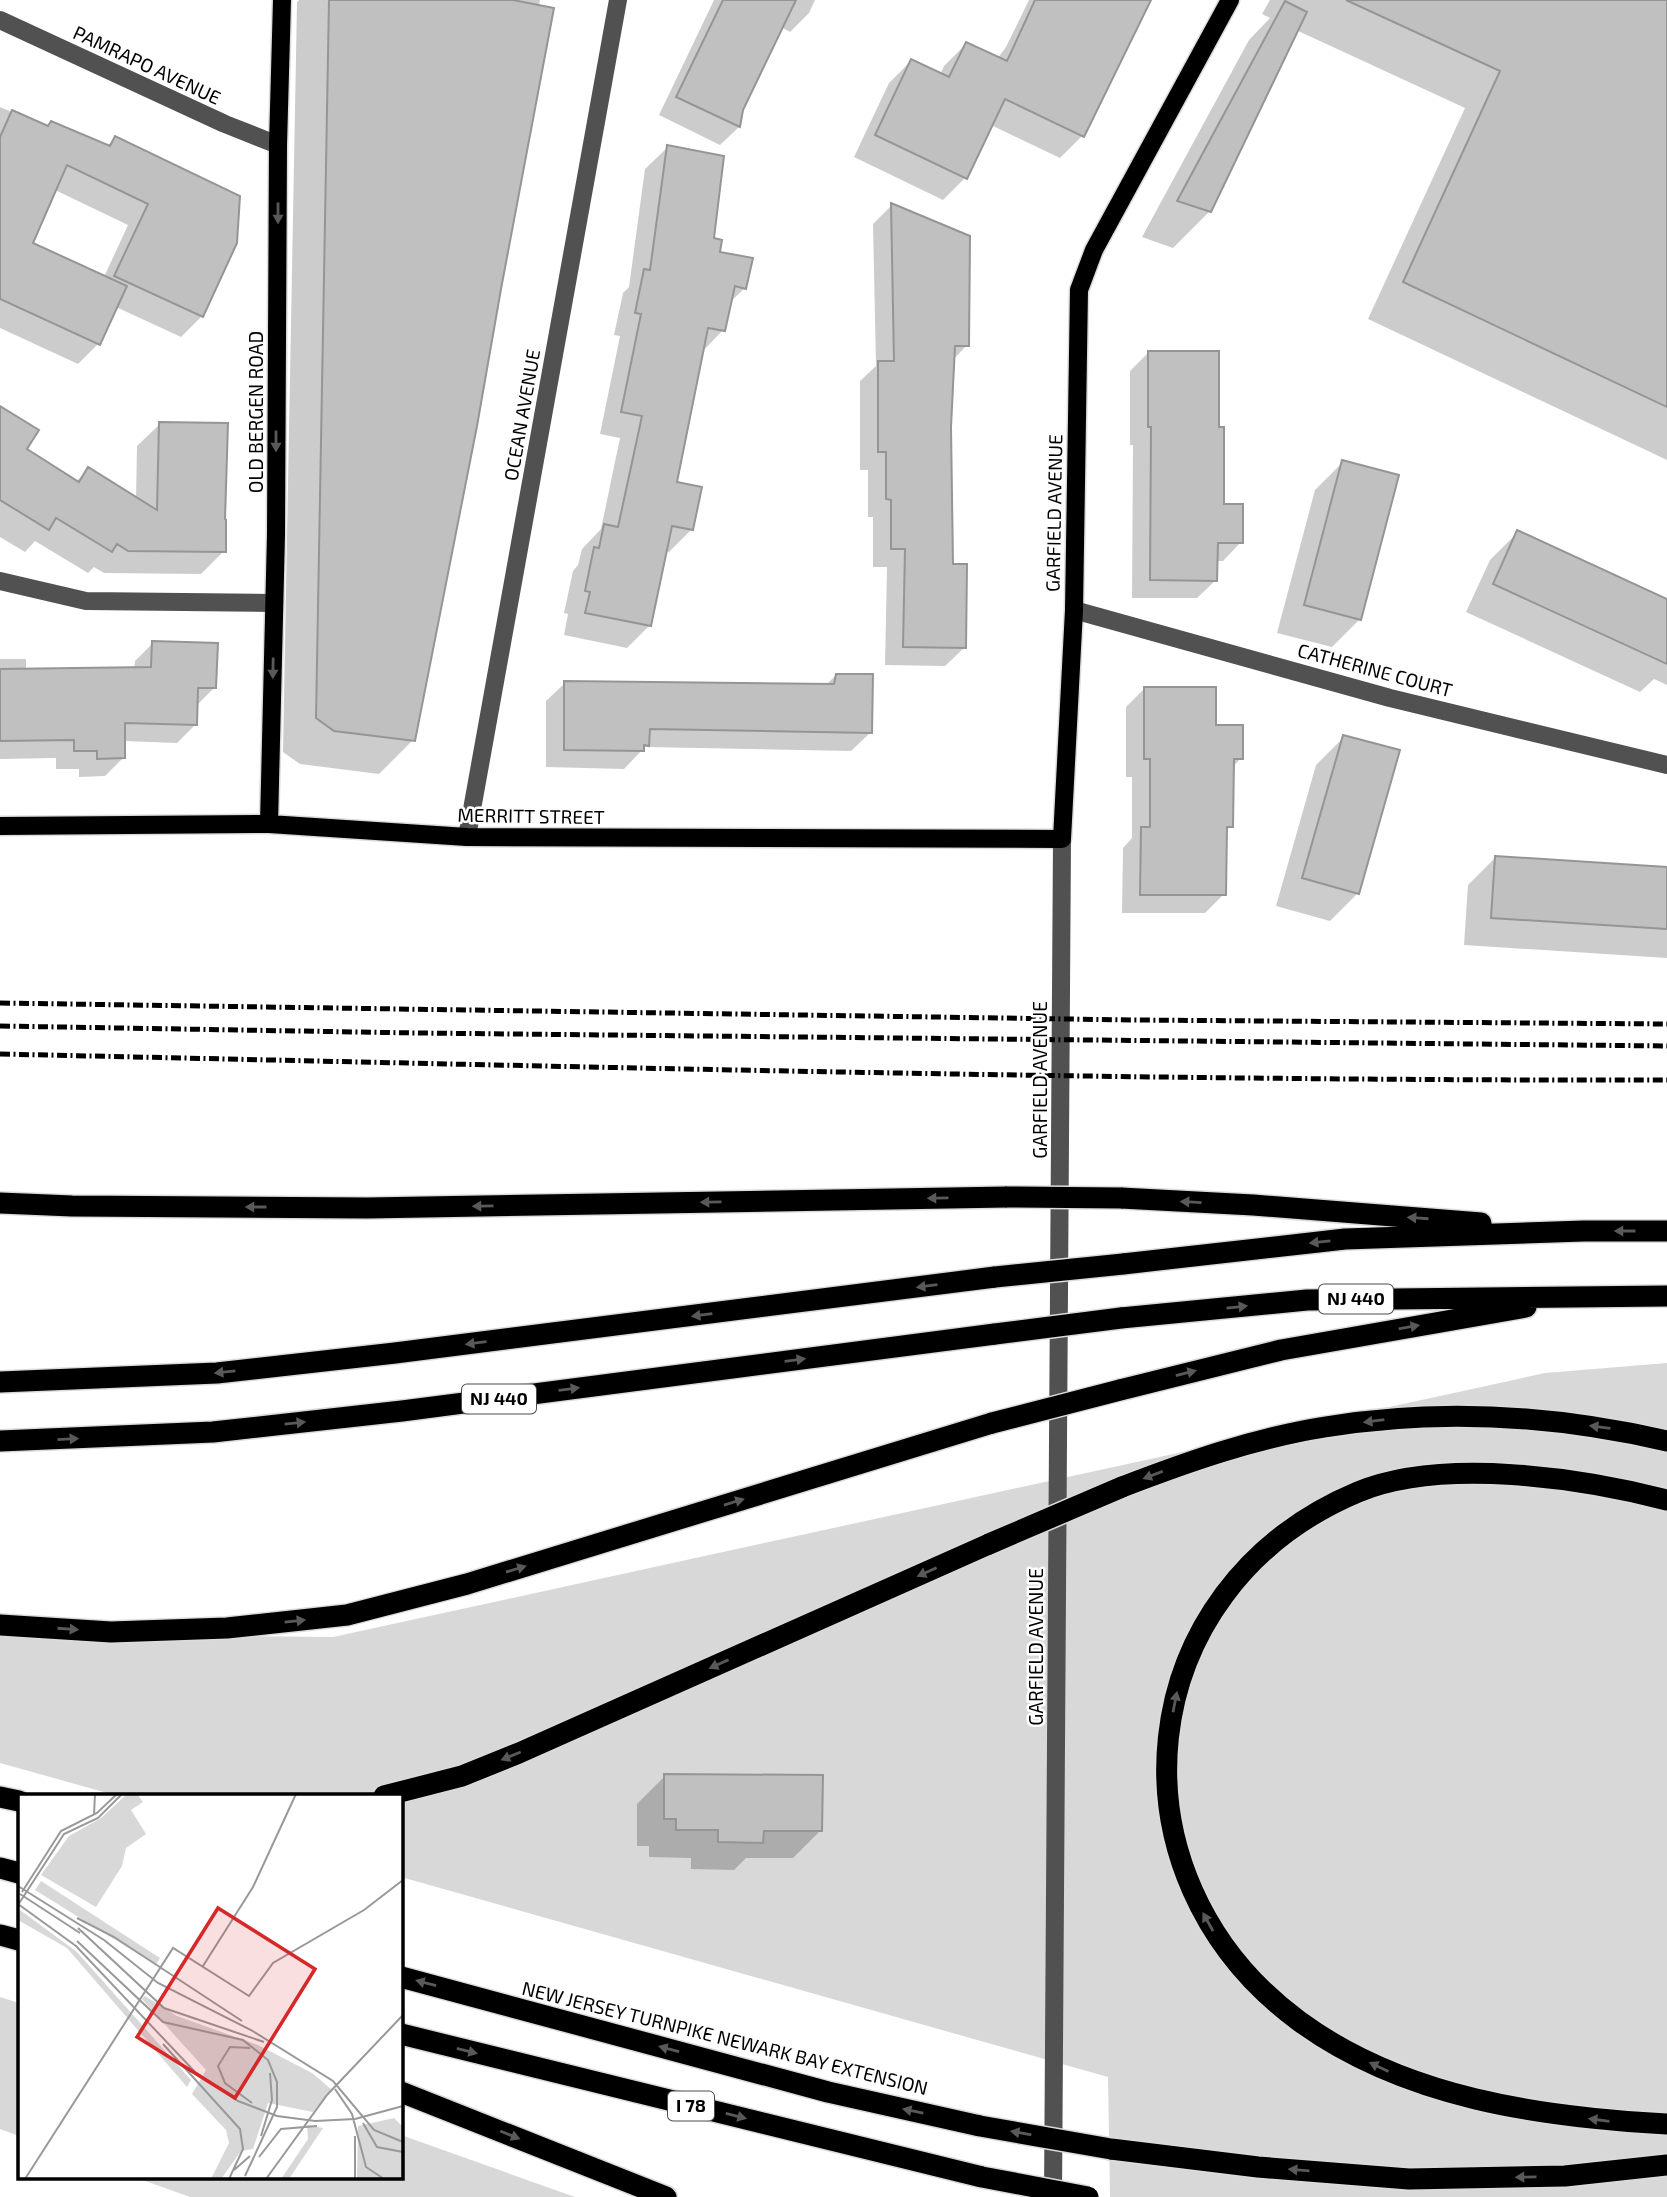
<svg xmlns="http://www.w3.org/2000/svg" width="1667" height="2197" viewBox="0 0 1667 2197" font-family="'Exo 2',sans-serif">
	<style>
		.green { fill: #d8d8d8 }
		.shadow { fill: #0003; fill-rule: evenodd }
		.building { fill: #c0c0c0; stroke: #959595; stroke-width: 2 }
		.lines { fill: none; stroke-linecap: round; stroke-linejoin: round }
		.major-casing { stroke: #dbdbdb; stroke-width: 21 }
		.highway-casing { stroke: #dbdbdb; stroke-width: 24 }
		.minor { stroke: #515151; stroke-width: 18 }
		.major { stroke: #000; stroke-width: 18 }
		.highway { stroke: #000; stroke-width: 21 }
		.rail { stroke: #000; stroke-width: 5; stroke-dasharray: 10 3.5 2 3.5; stroke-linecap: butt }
		.highway-bridge-casing { stroke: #dbdbdb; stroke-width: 24; stroke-linecap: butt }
		.highway-bridge { stroke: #000; stroke-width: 21 }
		.oneway { fill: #595959 }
		.labels { text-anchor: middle; stroke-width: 5; stroke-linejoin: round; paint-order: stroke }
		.shield { fill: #fff; stroke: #4c4c4c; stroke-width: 2 }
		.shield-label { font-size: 18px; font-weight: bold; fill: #000 }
		.street-label { font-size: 19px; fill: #000; stroke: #fff }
		.inset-road { fill: none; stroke: #999; stroke-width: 2 }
		.view { fill: #d62828; fill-opacity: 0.15; stroke: #d62828; stroke-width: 3.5 }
		.inset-edge { fill: none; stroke: #000; stroke-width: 3.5 }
	</style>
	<rect width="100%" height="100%" fill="#fff"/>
	<!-- green -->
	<path class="green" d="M1667,1363V2197H1110L1108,2077L401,1877V1796H118L0,1763V1634L333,1637L1545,1373Z
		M0,1997L19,2003V2136L0,2129Z
		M401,2135L575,2197H190L137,2178H401Z"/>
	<!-- shadow -->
	<path class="shadow" d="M299,0H540L413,740L379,774L300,764L283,752L297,2Z
		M714,0H815L809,13L790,32L781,27L741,110L739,127L720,145L659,115Z
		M1029,0H1149L1082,136L1060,158L991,125L965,178L943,200L854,157L889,83L911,61L940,75L944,66L966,44L997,59L1006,47Z
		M1270,0H1667V460L1368,319L1465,108L1296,30L1210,211L1173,248L1142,237L1249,40L1270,18L1262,14Z
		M0,107L47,127L107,146L115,138L238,197L202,316L181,337L116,307L98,344L78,364L0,328ZM55,190L128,225L104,277L31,244Z
		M668,147L718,253L745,288L729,303L723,330L701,353L675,484L691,530L669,552L665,551L650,625L627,648L564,635L568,614L564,613L573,571L578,565L582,549L601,529L620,438L600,434L620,336L614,335L623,293L629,287L645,169Z
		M892,205L967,345L953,360L949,427L951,566L964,648L945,666L885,665L887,567H873V517H868V470H860V381L876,366L873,224Z
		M1148,353L1217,429L1222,506L1241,542L1223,561H1216V580L1197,598H1132L1133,445H1130V371Z
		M0,408L24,450L76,482L88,469L136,499L137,446L160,424L224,551L201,574L104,573L94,567L88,573L35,541L25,552L0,537Z
		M1343,462L1360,619L1332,647L1277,633L1315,490Z
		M1518,532L1667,601V685L1654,679L1640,692L1466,612L1490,560Z
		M153,643L215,687L196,706V724L177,743L124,741L123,758L105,776L79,777V769H56V758L0,759V659H26V670L134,669L135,661Z
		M836,675L870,733L851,751L645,747L624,769L546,767V701L565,683L826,685Z
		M1144,689L1214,727L1241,758L1232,768L1231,826L1225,832L1224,894L1205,913H1122L1123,848L1132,838V777H1126V707Z
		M1344,737L1358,893L1330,921L1276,906L1316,765Z
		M1496,857L1667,869V958L1464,945L1468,885Z
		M665,1776L821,1830L793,1858H746L734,1870L691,1869V1858L649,1857V1846H637V1804Z"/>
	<!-- building -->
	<path class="building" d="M329,0H513L554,8L501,289L477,426L415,741L334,731L316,718Z
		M723,0H796L743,110L740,127L676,97Z
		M1035,0H1151L1084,137L1005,99L967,179L875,135L911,59L949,77L966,42L1007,61Z
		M1346,0H1667V407L1403,282L1500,71Z
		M1285,1L1307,12L1211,212L1177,201Z
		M12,110L48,126L51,121L110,146L115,136L240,196L237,243L203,317L114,276L148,204L67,165L33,243L127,286L100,345L0,299V137Z
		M667,145L724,156L714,238L722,240L720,252L753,258L746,289L735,286L725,331L708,328L677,482L702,487L693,530L672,526L651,626L585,613L590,592L585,591L594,547L599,548L604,524L618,527L642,416L621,412L641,314L635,313L644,269L650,270Z
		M891,203L970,236L969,346H955L951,427L953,564H967L966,648L903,647L905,549H891V500L886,499V452H878V361H894Z
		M1148,351H1219V427H1224V504H1243V543H1218L1217,581L1150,580L1151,427H1148Z
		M0,406L39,430L27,449L79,482L88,467L157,510L159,422L228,423L225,519L226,520V552L128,551L117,544L112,552L56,518L49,530L0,500Z
		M1342,460L1399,475L1361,620L1304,605Z
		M1517,530L1667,599V664L1493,584Z
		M152,641L218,643L216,688H198L197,725L125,723V758L97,759V751H74V740L0,741V669L151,667Z
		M836,674H873L872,733L650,729L649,746L644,745V751L564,750V681L834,684Z
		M1144,687H1216V725H1243V759H1234L1233,827H1227L1226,895H1140L1141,827H1150V759H1144Z
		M1343,735L1400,750L1359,894L1302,878Z
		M1495,856L1667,867V929L1491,918Z
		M664,1774L823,1775L822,1831H764L763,1843L718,1842V1830H676V1819H664Z"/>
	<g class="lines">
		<!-- major casing -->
		<g class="major-casing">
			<path id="major" d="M269,824L276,534L278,145L282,0
				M0,826L269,824L467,837L1062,839L1074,610L1079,290L1094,250L1230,0"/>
		</g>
		<!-- highway casing -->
		<g class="highway-casing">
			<path id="highway" d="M1121,1198L1253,1205L1481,1223
				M0,1203L72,1206L368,1208L1007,1197
				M1123,1264L1345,1239L1584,1231H1667
				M1121,1318L1307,1300L1667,1296
				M0,1382L217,1373L395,1353L995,1277
				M1120,1390L1281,1350L1526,1307
				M0,1441L213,1432L402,1411L995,1334
				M1122,1487C1187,1462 1255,1438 1325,1427C1439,1408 1554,1415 1667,1441
				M1667,1500C1581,1478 1443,1457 1358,1492C1129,1588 1101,1875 1299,2021C1404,2098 1540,2117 1667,2124
				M0,1625L111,1632L227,1628L347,1615L467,1584L992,1423
				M384,1796L462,1776L519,1753L989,1544
				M0,1797L19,1801
				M0,1868L19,1873
				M0,1935L19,1940
				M401,1977L828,2092L980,2126
				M401,2034L982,2177
				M401,2092L666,2197
				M1111,2149L1258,2167L1409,2179L1565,2176L1667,2165"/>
		</g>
		<!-- minor -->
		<path class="minor" d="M0,20L225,124L278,145
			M0,581L86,601L274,603
			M1074,610L1390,698L1667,765
			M467,837L618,0
			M1053,2197L1062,839"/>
		<!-- major -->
		<use href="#major" class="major"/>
		<!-- highway -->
		<use href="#highway" class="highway"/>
		<!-- rail -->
		<path class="rail" d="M0,1003L1134,1020L1667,1024
			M0,1026L417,1033L1667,1046
			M0,1054C556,1066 1111,1081 1667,1080"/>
		<!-- highway-bridge casing -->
		<g class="highway-bridge-casing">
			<path id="highway-bridge" d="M1007,1197L1121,1198
				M995,1277L1123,1264
				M995,1334L1121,1318
				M992,1423L1120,1390
				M989,1544L1122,1487
				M980,2126L1111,2149
				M982,2177L1088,2197"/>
		</g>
		<!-- highway-bridge -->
		<use href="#highway-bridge" class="highway-bridge"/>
	</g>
	<!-- one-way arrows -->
	<defs><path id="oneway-solid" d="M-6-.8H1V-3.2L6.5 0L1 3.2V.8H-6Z" transform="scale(1.75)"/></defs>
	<g class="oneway">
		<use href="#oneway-solid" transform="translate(278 213) rotate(90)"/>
		<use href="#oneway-solid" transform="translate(276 441) rotate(90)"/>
		<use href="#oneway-solid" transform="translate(273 668) rotate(91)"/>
		<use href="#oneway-solid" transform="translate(938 1198) rotate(179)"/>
		<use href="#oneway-solid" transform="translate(711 1202) rotate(179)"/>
		<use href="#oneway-solid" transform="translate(1191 1202) rotate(-177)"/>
		<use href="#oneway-solid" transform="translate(483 1206) rotate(179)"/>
		<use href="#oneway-solid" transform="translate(256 1207) rotate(-180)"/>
		<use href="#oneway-solid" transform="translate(1418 1218) rotate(-176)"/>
		<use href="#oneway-solid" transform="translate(1625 1231) rotate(-180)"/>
		<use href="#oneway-solid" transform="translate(1320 1242) rotate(174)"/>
		<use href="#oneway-solid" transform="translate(927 1286) rotate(173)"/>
		<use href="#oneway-solid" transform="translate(1237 1307) rotate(-6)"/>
		<use href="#oneway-solid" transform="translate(702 1315) rotate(173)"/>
		<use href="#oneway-solid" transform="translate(1409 1327) rotate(-10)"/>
		<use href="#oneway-solid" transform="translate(476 1343) rotate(173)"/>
		<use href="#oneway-solid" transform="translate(795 1360) rotate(-7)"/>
		<use href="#oneway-solid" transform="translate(225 1372) rotate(174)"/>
		<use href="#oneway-solid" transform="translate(1186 1373) rotate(-14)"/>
		<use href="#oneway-solid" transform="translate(569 1389) rotate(-7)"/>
		<use href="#oneway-solid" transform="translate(1374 1421) rotate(173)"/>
		<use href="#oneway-solid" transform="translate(295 1423) rotate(-6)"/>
		<use href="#oneway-solid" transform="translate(1600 1427) rotate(-173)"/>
		<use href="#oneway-solid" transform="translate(68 1439) rotate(-3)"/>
		<use href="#oneway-solid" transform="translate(1153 1475) rotate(159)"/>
		<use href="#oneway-solid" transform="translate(734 1502) rotate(-17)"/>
		<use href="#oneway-solid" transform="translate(516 1569) rotate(-17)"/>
		<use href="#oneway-solid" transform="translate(927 1572) rotate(156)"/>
		<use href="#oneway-solid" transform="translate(295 1621) rotate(-6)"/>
		<use href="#oneway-solid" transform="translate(68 1629) rotate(4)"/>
		<use href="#oneway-solid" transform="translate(719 1664) rotate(156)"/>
		<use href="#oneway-solid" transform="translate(1175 1702) rotate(-79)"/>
		<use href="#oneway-solid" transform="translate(511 1756) rotate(158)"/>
		<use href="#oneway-solid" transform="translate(1208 1922) rotate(-119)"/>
		<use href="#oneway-solid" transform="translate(426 1983) rotate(-165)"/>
		<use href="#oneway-solid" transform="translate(669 2049) rotate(-165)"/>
		<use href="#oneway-solid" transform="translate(467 2051) rotate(14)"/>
		<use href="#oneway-solid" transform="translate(1379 2067) rotate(-154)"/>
		<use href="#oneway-solid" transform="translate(913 2111) rotate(-168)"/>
		<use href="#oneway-solid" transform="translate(736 2116) rotate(14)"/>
		<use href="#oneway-solid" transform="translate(1599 2120) rotate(-172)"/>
		<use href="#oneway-solid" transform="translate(1021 2133) rotate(-170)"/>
		<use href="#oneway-solid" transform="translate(510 2135) rotate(22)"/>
		<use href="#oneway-solid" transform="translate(1299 2170) rotate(-175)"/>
		<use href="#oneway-solid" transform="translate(1526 2177) rotate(179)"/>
	</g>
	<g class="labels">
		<!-- shield labels -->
		<g class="shield">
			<rect x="1319" y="1284.5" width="74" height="29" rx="5"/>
			<rect x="462" y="1384.5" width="74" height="29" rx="5"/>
			<rect x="668" y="2091.5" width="46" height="29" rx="5"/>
		</g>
		<g class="shield-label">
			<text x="1356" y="1305">NJ 440</text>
			<text x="499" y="1405">NJ 440</text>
			<text x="691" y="2112">I 78</text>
		</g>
		<!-- street labels -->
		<g class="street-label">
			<text transform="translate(147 65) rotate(25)" y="7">PAMRAPO AVENUE</text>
			<text transform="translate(256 412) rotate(-90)" y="7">OLD BERGEN ROAD</text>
			<text transform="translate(522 415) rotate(-80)" y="7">OCEAN AVENUE</text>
			<text transform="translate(1054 513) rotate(-89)" y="7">GARFIELD AVENUE</text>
			<text transform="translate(1375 670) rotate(15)" y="7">CATHERINE COURT</text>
			<text transform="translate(531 816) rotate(1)" y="7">MERRITT STREET</text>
			<text transform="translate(1040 1080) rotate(-90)" y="7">GARFIELD AVENUE</text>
			<text transform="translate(1036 1647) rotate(-90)" y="7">GARFIELD AVENUE</text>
			<text transform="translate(725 2038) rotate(14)" y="7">NEW JERSEY TURNPIKE NEWARK BAY EXTENSION</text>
		</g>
	</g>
	<!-- overview -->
	<g transform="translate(18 1794)">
		<rect width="385" height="385" fill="#fff"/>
		<path d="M109,0H119L125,8L113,16L128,40L108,54L104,72L78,113L23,81L51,42L83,24ZM23,87L142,164L138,171L17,96ZM2,116L59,158L173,286L169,293L49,154L0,126ZM127,202L159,222L240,251L294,279L313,295L295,318L250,309L235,355L223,357L203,385H193L211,349L208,336L174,300L188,276L124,205ZM376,324L385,333V385H339L340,332ZM289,331L305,334L271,385H263L290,345Z" fill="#d8d8d8"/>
		<path class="inset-road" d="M76,21L77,0M0,92L86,146L140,189L233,236L315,287L356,336L385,348M4,98L43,37L79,19L99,0M2,100L62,139M0,110L58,152L177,278L220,307L259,322L297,327L337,325L385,312M0,111L46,40L80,24L104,0M59,124L96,143L224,227M60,134L146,214L246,248M59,147L145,228L225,246L250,266L259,288V313L227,382M185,172L235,93L278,0M145,250L222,335L225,355L211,385M232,254L212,253L200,272L207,289L234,309M317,295L334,320L348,373L366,385M345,329L359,353L385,358M243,342L254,306L252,279M241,363L263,335L299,332M216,376L232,362M7,385L155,154L231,202L255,169L346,116L385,86M248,385L309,301L385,221M337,385V342"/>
		<path class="view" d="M200,114L297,175L217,304L119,243Z"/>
		<rect width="385" height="385" class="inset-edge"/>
	</g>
</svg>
